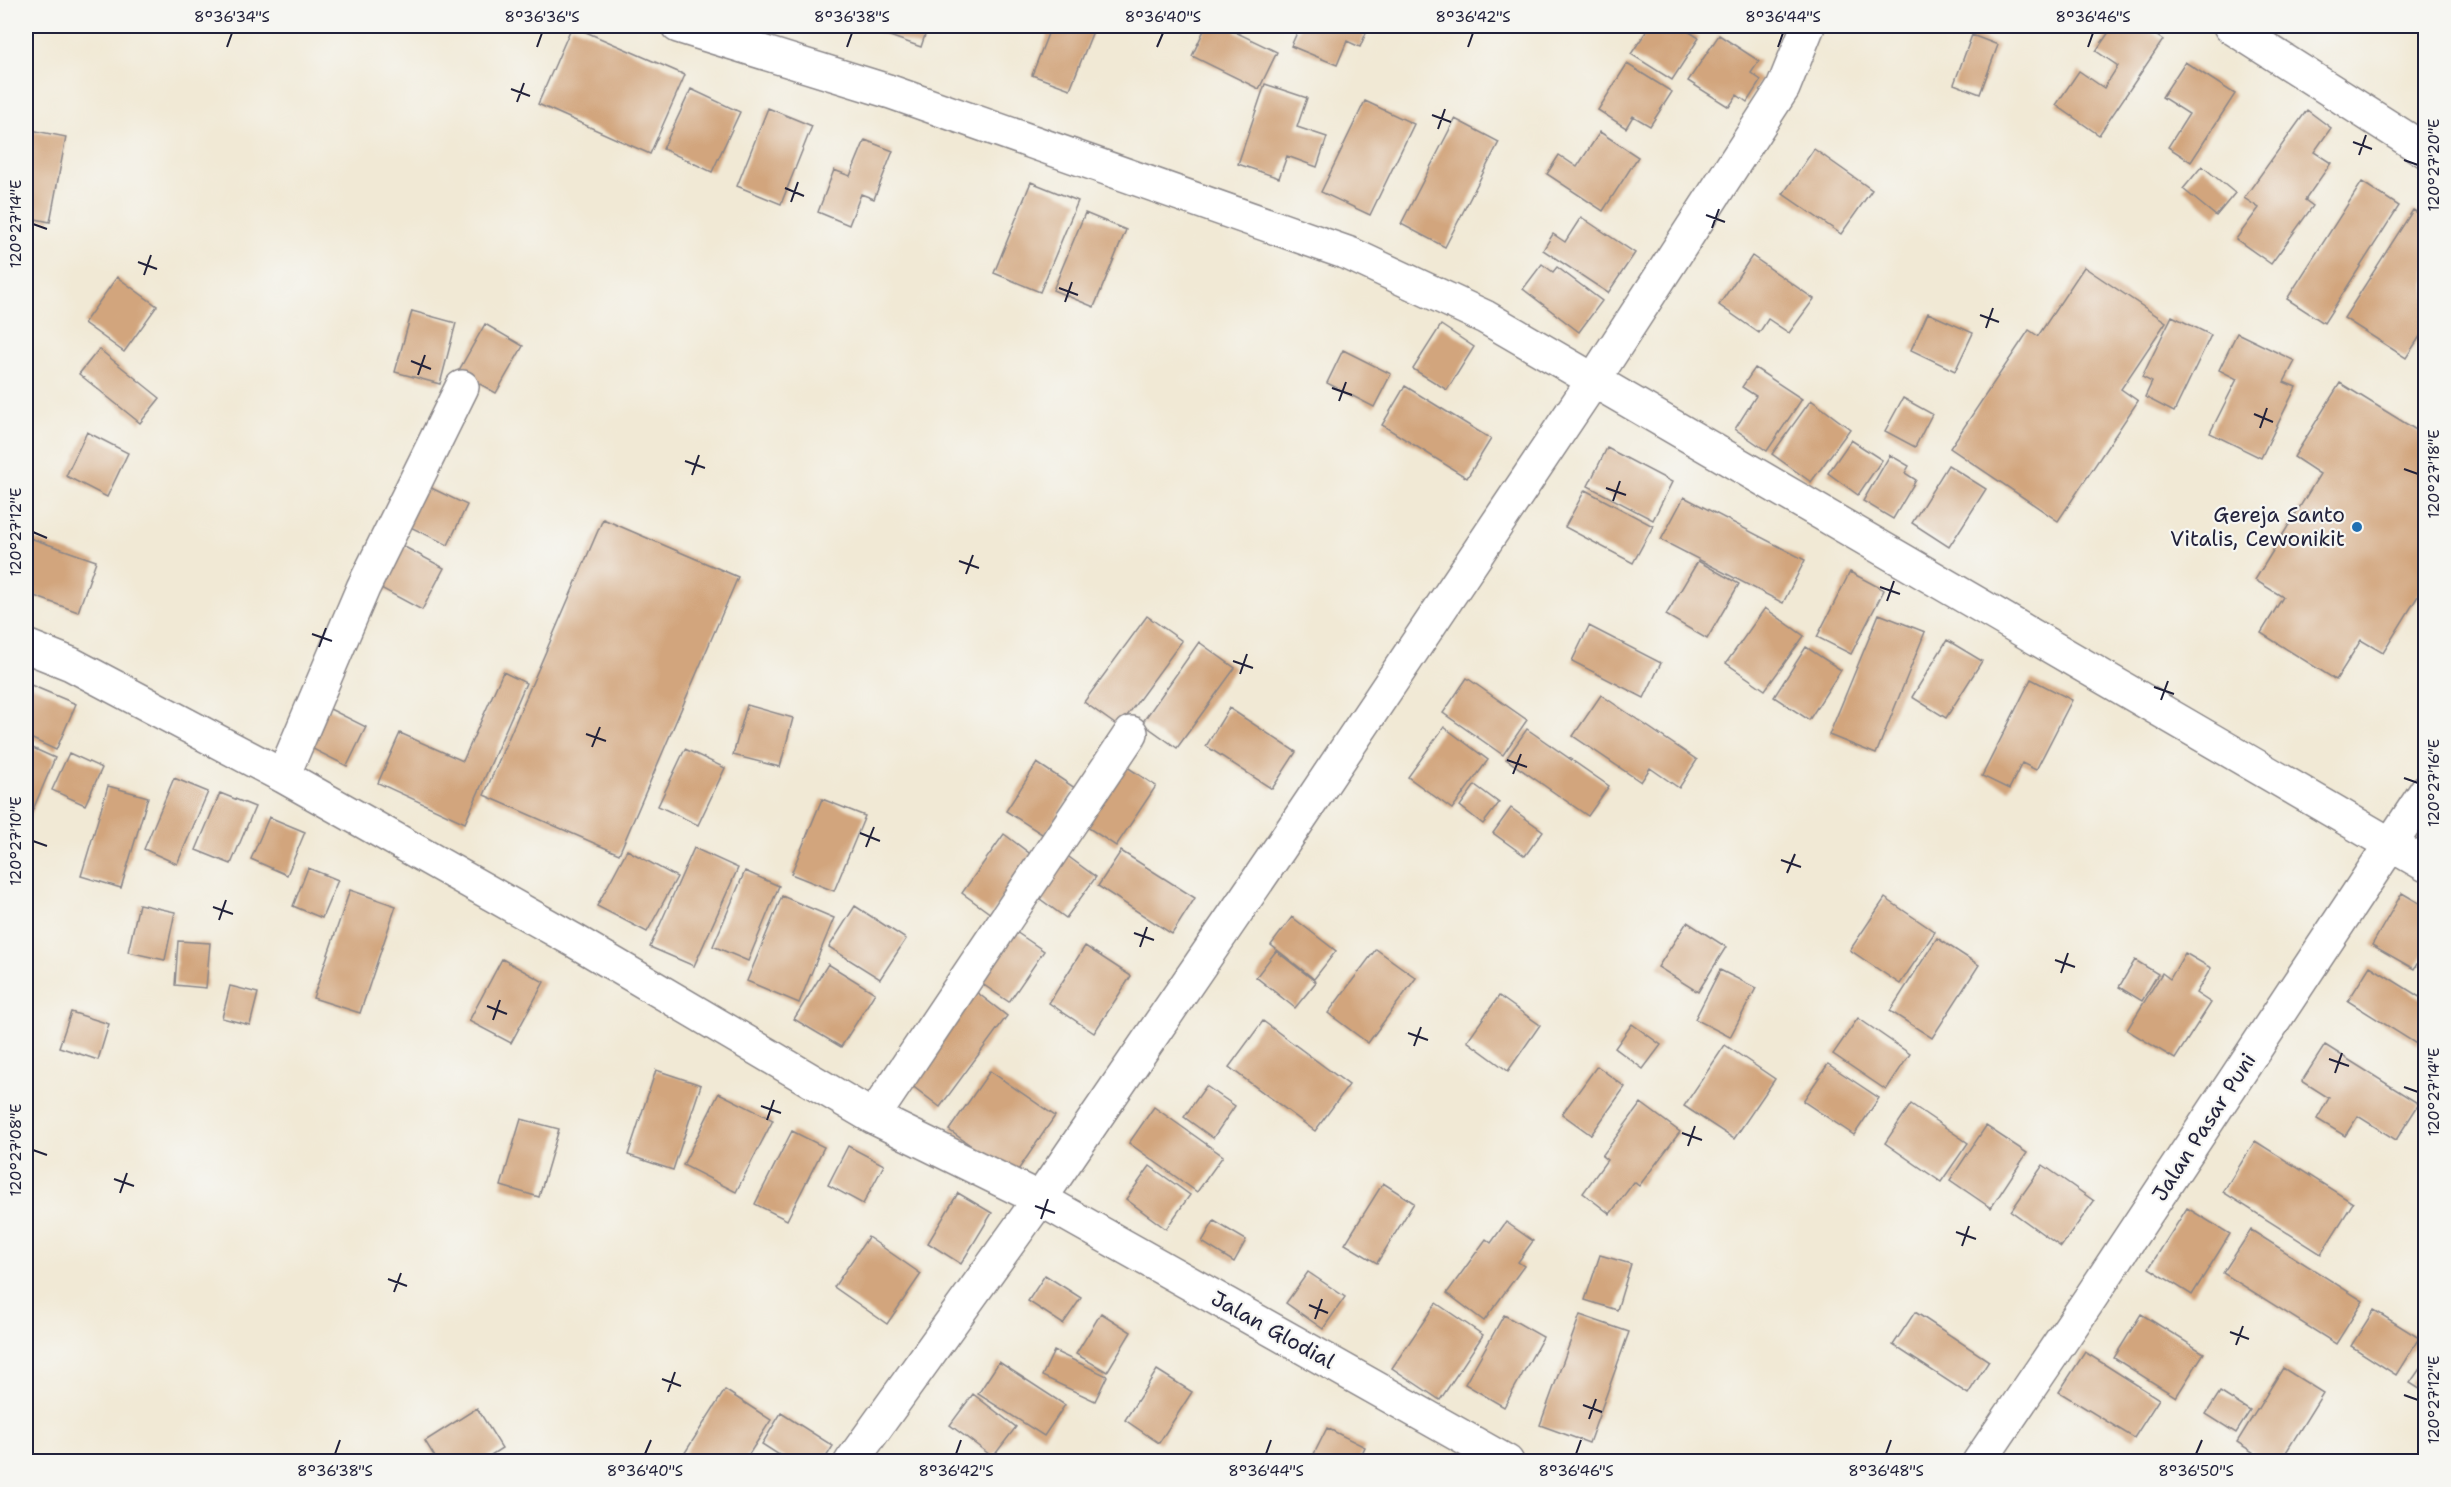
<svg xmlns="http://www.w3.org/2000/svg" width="2451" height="1487" viewBox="0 0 2451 1487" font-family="'Shantell Sans',sans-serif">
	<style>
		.building { fill: #d2a57d }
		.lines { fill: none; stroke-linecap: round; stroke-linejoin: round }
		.street-casing { stroke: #8a8688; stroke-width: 36 }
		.secondary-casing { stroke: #8a8688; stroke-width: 36 }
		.street { stroke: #fff; stroke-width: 33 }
		.secondary { stroke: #fff; stroke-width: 33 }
		.ticks { fill: none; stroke: #22223b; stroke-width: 2 }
		.poi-dot { fill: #1f6fb2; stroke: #f6f6f2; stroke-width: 2 }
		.labels { text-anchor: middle; stroke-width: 4.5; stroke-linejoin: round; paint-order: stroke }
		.poi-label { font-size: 21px; fill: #22223b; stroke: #f6f6f2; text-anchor: end }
		.street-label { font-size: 21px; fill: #22223b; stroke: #f6f6f2 }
		.neatline { fill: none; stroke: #22223b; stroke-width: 2 }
		.ticks-label { font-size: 15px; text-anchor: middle; fill: #22223b }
	</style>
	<rect width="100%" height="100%" fill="#f6f6f2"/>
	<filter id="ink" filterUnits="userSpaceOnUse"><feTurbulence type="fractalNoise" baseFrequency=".0167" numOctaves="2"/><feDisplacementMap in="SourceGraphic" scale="12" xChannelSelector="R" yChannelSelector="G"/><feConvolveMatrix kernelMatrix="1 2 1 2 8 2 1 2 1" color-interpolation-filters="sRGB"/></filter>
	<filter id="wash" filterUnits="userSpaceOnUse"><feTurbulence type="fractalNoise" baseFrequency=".008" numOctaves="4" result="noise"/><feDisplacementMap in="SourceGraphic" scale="24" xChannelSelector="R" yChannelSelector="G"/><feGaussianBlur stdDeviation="1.35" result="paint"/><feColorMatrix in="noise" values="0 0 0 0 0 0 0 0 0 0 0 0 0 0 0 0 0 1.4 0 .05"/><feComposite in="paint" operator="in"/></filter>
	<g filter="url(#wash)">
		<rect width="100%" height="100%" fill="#f1e9d5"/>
		<g id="blocks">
			<!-- building -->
			<path class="building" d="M572,26L685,75L650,154L538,104Z
				M868,26H928L921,47L867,28Z
				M1051,26H1095L1070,89L1032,75Z
				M1206,26H1238L1235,32L1277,52L1259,89L1192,56Z
				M1300,26H1369L1360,47L1347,41L1337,65L1291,46Z
				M1650,26H1680L1699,38L1672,80L1631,54Z
				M2113,26H2142L2163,40L2099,135L2056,105L2079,71L2104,88L2118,66L2096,51Z
				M1719,35L1759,61L1751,73L1761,80L1747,102L1737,95L1729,107L1688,81Z
				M1972,35L1998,45L1980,94L1954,84Z
				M2185,62L2235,94L2191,162L2168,147L2189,114L2162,97Z
				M1627,64L1672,92L1650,126L1633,116L1626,128L1598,110Z
				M1265,84L1307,98L1297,127L1327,137L1317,167L1287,156L1279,178L1238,164Z
				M691,89L740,112L712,172L663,149Z
				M1365,101L1414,124L1370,215L1321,192Z
				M768,108L812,126L781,204L737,186Z
				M2307,110L2331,128L2314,152L2331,163L2305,200L2313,206L2271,264L2236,239L2259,208L2244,198Z
				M1455,119L1499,142L1445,247L1401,224Z
				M26,129L66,137L50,222L26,217Z
				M1600,132L1638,157L1603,211L1547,174L1559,155L1577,167Z
				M865,140L893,151L874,199L861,194L849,225L818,212L834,170L850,176Z
				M1814,149L1872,190L1841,234L1783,194Z
				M2202,166L2235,193L2216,216L2183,189Z
				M1031,182L1078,201L1040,292L994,273Z
				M2362,182L2399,206L2324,323L2287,299Z
				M2413,210L2426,218V327L2406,358L2344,318Z
				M1085,213L1126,230L1094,307L1053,290Z
				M1581,217L1635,253L1608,293L1543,250L1553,234L1565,242Z
				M1752,256L1814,299L1789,333L1768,319L1759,333L1719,305Z
				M1542,264L1553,272L1557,267L1602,301L1579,332L1523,289Z
				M2084,267L2166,322L2121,389L2138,401L2058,521L1950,448L2029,330L2038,336Z
				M117,277L157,306L124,352L84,323Z
				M412,311L456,323L440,384L395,372Z
				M1928,313L1973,333L1955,371L1911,350Z
				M2172,316L2211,335L2174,412L2145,397L2152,382L2142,377Z
				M485,324L523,346L496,393L458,372Z
				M1441,325L1474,347L1447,390L1413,369Z
				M2237,333L2295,361L2284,382L2296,387L2261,458L2210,433L2237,379L2219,370Z
				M99,349L160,398L140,423L79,374Z
				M1343,350L1391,374L1374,407L1327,383Z
				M1755,368L1802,399L1767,451L1735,429L1756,396L1742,387Z
				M2340,383L2426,436V583L2383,653L2361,640L2336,680L2261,633L2283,597L2255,580L2320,474L2294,457Z
				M1405,386L1491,439L1467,478L1382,425Z
				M1903,398L1932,414L1915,447L1885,431Z
				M1811,400L1850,429L1811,482L1772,454Z
				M87,432L128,453L107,497L66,476Z
				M1851,440L1882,460L1858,495L1828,473Z
				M1607,448L1672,482L1653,520L1588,486Z
				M1890,455L1909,466L1905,473L1916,480L1893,519L1863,501Z
				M1948,465L1986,489L1949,547L1912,523Z
				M425,485L467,505L448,545L406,525Z
				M1585,490L1653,526L1633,563L1565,527Z
				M1684,497L1805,560L1783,603L1661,540Z
				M603,519L738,577L619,854L484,795Z
				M30,538L96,561L78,612L26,593V551Z
				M401,545L444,568L422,610L379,587Z
				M1698,561L1739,584L1707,639L1666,615Z
				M1850,572L1884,590L1851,654L1817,637Z
				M1765,608L1804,636L1765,690L1726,663Z
				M1879,614L1925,632L1876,754L1829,735Z
				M1147,616L1182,641L1119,727L1084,702Z
				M1589,626L1661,663L1644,698L1572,661Z
				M1947,640L1982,661L1946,718L1912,697Z
				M1199,642L1235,668L1177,748L1142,723Z
				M1806,647L1841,670L1809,720L1774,697Z
				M503,672L526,683L465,823L378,783L400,733L463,761Z
				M1467,678L1527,720L1503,755L1443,713Z
				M2031,679L2072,700L2036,770L2022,763L2009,789L1982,776Z
				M26,683L76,704L56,750L26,736Z
				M1601,695L1697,760L1679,788L1650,768L1641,782L1573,736Z
				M747,705L793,718L780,767L733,755Z
				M326,707L366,727L347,766L307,746Z
				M1229,708L1296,752L1272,789L1206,746Z
				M1444,727L1488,760L1452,809L1408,777Z
				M1527,729L1609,786L1588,816L1506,759Z
				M26,745L55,758L26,826Z
				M685,749L725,768L698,825L658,806Z
				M69,753L102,768L85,805L52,790Z
				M1118,761L1156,786L1116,846L1078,821Z
				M1037,763L1075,788L1045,836L1006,811Z
				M174,778L208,792L177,864L144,849Z
				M1475,785L1499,803L1483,824L1460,806Z
				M108,786L148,797L121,888L81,876Z
				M220,793L255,807L231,864L196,850Z
				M822,799L865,816L834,891L791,874Z
				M1511,808L1543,831L1525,856L1493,833Z
				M269,817L305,832L287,875L251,859Z
				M1004,834L1033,856L991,914L962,893Z
				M694,848L738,868L694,966L650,947Z
				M627,850L677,877L647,932L597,906Z
				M1121,851L1195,898L1172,934L1098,886Z
				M1062,852L1096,877L1066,918L1032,893Z
				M308,868L338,880L322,918L293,906Z
				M745,871L779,886L748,961L713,946Z
				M350,890L396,906L360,1013L313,998Z
				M2402,893L2426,907V949L2414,969L2372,945Z
				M782,896L834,918L799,1003L747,981Z
				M1885,898L1935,932L1900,984L1850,950Z
				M139,904L175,912L165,960L128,952Z
				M855,906L906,939L880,979L829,947Z
				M1292,917L1336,951L1314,979L1271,945Z
				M1687,922L1726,947L1698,992L1658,967Z
				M1016,932L1044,951L1009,1002L981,983Z
				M1937,938L1979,965L1932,1038L1890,1011Z
				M178,941L210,943L206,988L175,985Z
				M1085,946L1131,976L1094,1033L1049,1003Z
				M1376,949L1416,978L1368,1043L1328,1013Z
				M1276,951L1316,982L1295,1008L1256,977Z
				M2185,953L2211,968L2196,993L2211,1003L2175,1059L2127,1030L2162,973L2170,979Z
				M502,959L544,982L511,1043L469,1021Z
				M2135,960L2158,974L2142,1001L2119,987Z
				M828,964L875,993L841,1047L794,1019Z
				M2370,966L2426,1001V1032L2418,1045L2348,1001Z
				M1720,970L1756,988L1730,1037L1695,1019Z
				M230,986L258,993L250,1025L222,1018Z
				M970,987L1007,1016L940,1107L902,1078Z
				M1499,996L1540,1025L1508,1071L1467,1041Z
				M71,1012L109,1024L98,1060L59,1047Z
				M1858,1018L1910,1054L1886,1090L1833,1054Z
				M1263,1021L1349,1085L1315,1131L1229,1067Z
				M1632,1024L1661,1045L1643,1069L1615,1048Z
				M1725,1045L1775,1079L1734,1139L1684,1106Z
				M2325,1045L2419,1104L2396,1140L2358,1116L2345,1136L2317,1119L2329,1098L2302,1081Z
				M1828,1064L1879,1098L1854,1135L1803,1101Z
				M1597,1066L1625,1087L1591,1135L1562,1114Z
				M656,1070L701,1085L673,1170L628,1155Z
				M990,1071L1055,1116L1014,1176L949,1130Z
				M1206,1086L1235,1106L1213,1138L1184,1117Z
				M719,1093L773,1120L736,1192L683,1165Z
				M1641,1103L1680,1132L1639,1186L1634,1182L1610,1214L1583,1193L1607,1160L1602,1156Z
				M1911,1104L1968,1143L1941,1182L1885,1143Z
				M1154,1107L1223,1156L1197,1192L1129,1143Z
				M521,1119L559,1129L539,1197L501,1186Z
				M1986,1126L2027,1153L1991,1208L1950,1180Z
				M792,1131L824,1147L787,1220L755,1204Z
				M2255,1141L2353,1203L2321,1254L2223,1192Z
				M848,1146L884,1165L863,1204L828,1185Z
				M2043,1165L2094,1201L2061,1247L2011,1211Z
				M1150,1166L1190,1195L1166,1229L1126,1199Z
				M1383,1183L1414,1203L1377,1263L1345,1244Z
				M958,1193L992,1213L961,1264L928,1243Z
				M2187,1208L2230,1234L2192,1295L2149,1268Z
				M1214,1221L1246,1240L1234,1262L1202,1242Z
				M1506,1222L1533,1241L1518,1262L1524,1266L1484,1321L1447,1293L1486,1239L1491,1243Z
				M2251,1230L2363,1301L2336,1344L2223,1273Z
				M868,1237L921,1274L887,1324L834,1287Z
				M1600,1255L1631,1264L1617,1310L1585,1300Z
				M1308,1272L1345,1297L1323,1329L1286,1303Z
				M1045,1275L1081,1298L1063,1324L1028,1301Z
				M1436,1303L1483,1335L1440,1400L1392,1368Z
				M2374,1310L2419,1338L2396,1375L2351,1346Z
				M1915,1312L1989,1361L1968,1394L1893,1345Z
				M1101,1313L1131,1332L1107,1372L1076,1354Z
				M2141,1314L2204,1353L2176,1397L2114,1358Z
				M1504,1315L1543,1337L1504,1407L1465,1384Z
				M1580,1315L1629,1332L1589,1443L1540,1425Z
				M1054,1351L1107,1376L1095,1401L1042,1376Z
				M2085,1352L2159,1399L2134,1438L2059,1392Z
				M2426,1360V1393L2410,1383Z
				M999,1362L1065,1405L1044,1436L978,1394Z
				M2283,1368L2323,1393L2280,1462H2268L2237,1442Z
				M1157,1370L1192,1392L1159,1443L1125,1420Z
				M725,1390L771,1420L744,1462H679Z
				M2220,1392L2250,1411L2236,1433L2206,1414Z
				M973,1394L1016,1427L993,1457L950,1425Z
				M477,1408L502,1448L480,1462H438L425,1441Z
				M781,1413L833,1446L823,1462H790L762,1444Z
				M1327,1428L1365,1447L1358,1462H1310Z"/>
		</g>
	</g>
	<g filter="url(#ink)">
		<use href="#blocks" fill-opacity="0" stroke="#8a8688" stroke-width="1.5"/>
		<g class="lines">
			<!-- street casing -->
			<g class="street-casing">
				<path id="street" d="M678,26L891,92L1350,254L1485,317L2426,865
					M2230,26L2426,151
					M26,646L71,664L283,776L575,941L873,1117L1040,1199L1507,1462
					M283,776L363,588L462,387
					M873,1117L1131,733
					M1979,1462L2089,1300L2426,791"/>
			</g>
			<!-- secondary casing -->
			<g class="secondary-casing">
				<path id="secondary" d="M851,1462L1040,1199L1280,848L1593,381L1783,88L1808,26"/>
			</g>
			<!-- street -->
			<use href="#street" class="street"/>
			<!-- secondary -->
			<use href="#secondary" class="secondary"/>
		</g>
	</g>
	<!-- ticks -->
	<path class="ticks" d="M227,47L232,33M537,47L542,33M847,47L852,33M1157,47L1163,33M1468,47L1473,33M1778,47L1783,33M2088,47L2093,33M511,89L530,96M517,102L524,83M1432,115L1451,122M1438,129L1445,109M2353,142L2372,149M2359,155L2366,135M2404,160L2418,165M785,188L804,196M791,202L798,182M1706,215L1725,222M33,224L47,229M1712,228L1719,209M138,262L157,269M144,275L151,255M1059,288L1078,295M1065,302L1072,282M1980,315L1999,322M1986,328L1993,308M411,361L431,369M418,375L425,355M1332,388L1352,395M1339,401L1346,382M2254,414L2273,422M2260,428L2267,408M685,461L705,468M2404,469L2418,474M692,475L699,455M1606,488L1626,495M1613,501L1620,481M33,532L47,538M959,561L979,568M966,574L973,555M1880,587L1900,594M1887,601L1894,581M312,634L332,641M319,647L326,628M1233,661L1253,668M1240,674L1247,654M2154,687L2174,694M2161,700L2168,681M586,734L606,741M592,747L600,727M1507,760L1527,767M1513,774L1521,754M2404,778L2418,783M860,833L880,841M33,841L47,846M866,847L874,827M1781,860L1801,867M1787,873L1795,854M213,907L233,914M219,920L226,900M1134,933L1154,940M1140,947L1147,927M2055,960L2075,967M2061,973L2068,953M487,1006L507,1014M493,1020L500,1000M1408,1033L1428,1040M1414,1046L1421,1027M2329,1059L2349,1066M2335,1073L2342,1053M2404,1087L2418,1092M761,1106L781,1113M767,1120L774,1100M1682,1133L1702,1140M1688,1146L1695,1126M33,1150L47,1155M114,1179L134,1186M120,1193L127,1173M1035,1206L1055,1213M1041,1219L1048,1199M1956,1232L1976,1239M1962,1246L1969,1226M388,1279L407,1286M394,1292L401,1273M1309,1305L1328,1313M1315,1319L1322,1299M2230,1332L2249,1339M2236,1345L2243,1326M662,1379L681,1386M668,1392L675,1372M2404,1395L2418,1400M1583,1405L1602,1412M1589,1419L1596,1399M335,1454L340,1440M645,1454L651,1440M956,1454L961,1440M1266,1454L1271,1440M1576,1454L1581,1440M1886,1454L1891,1440M2196,1454L2202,1440"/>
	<!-- markers -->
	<circle class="poi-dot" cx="2357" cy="527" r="6"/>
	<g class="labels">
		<!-- poi labels -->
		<g class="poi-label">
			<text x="2345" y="522">Gereja Santo<tspan x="2345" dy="24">Vitalis, Cewonikit</tspan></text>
		</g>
		<!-- street labels -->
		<g class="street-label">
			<text transform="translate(2204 1127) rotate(-57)" y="7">Jalan Pasar Puni</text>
			<text transform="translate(1273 1330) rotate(29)" y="7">Jalan Glodial</text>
		</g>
	</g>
	<!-- margin -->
	<rect width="2451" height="1487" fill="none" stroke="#f6f6f2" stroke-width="66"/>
	<rect x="33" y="33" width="2385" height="1421" class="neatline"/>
	<g class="ticks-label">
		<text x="232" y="22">8°36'34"S</text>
		<text x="542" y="22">8°36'36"S</text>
		<text x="852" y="22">8°36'38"S</text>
		<text x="1163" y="22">8°36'40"S</text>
		<text x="1473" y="22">8°36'42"S</text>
		<text x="1783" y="22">8°36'44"S</text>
		<text x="2093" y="22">8°36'46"S</text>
		<text transform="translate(2434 165) rotate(-90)" y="5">120°27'20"E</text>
		<text transform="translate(16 224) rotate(-90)" y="5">120°27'14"E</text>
		<text transform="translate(2434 474) rotate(-90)" y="5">120°27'18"E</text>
		<text transform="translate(16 532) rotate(-90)" y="5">120°27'12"E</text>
		<text transform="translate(2434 783) rotate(-90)" y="5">120°27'16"E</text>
		<text transform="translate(16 841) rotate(-90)" y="5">120°27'10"E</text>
		<text transform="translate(2434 1092) rotate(-90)" y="5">120°27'14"E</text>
		<text transform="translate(16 1150) rotate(-90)" y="5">120°27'08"E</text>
		<text transform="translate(2434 1400) rotate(-90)" y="5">120°27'12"E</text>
		<text x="335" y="1476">8°36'38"S</text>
		<text x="645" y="1476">8°36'40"S</text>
		<text x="956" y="1476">8°36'42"S</text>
		<text x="1266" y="1476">8°36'44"S</text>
		<text x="1576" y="1476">8°36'46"S</text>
		<text x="1886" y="1476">8°36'48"S</text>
		<text x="2196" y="1476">8°36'50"S</text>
	</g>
</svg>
